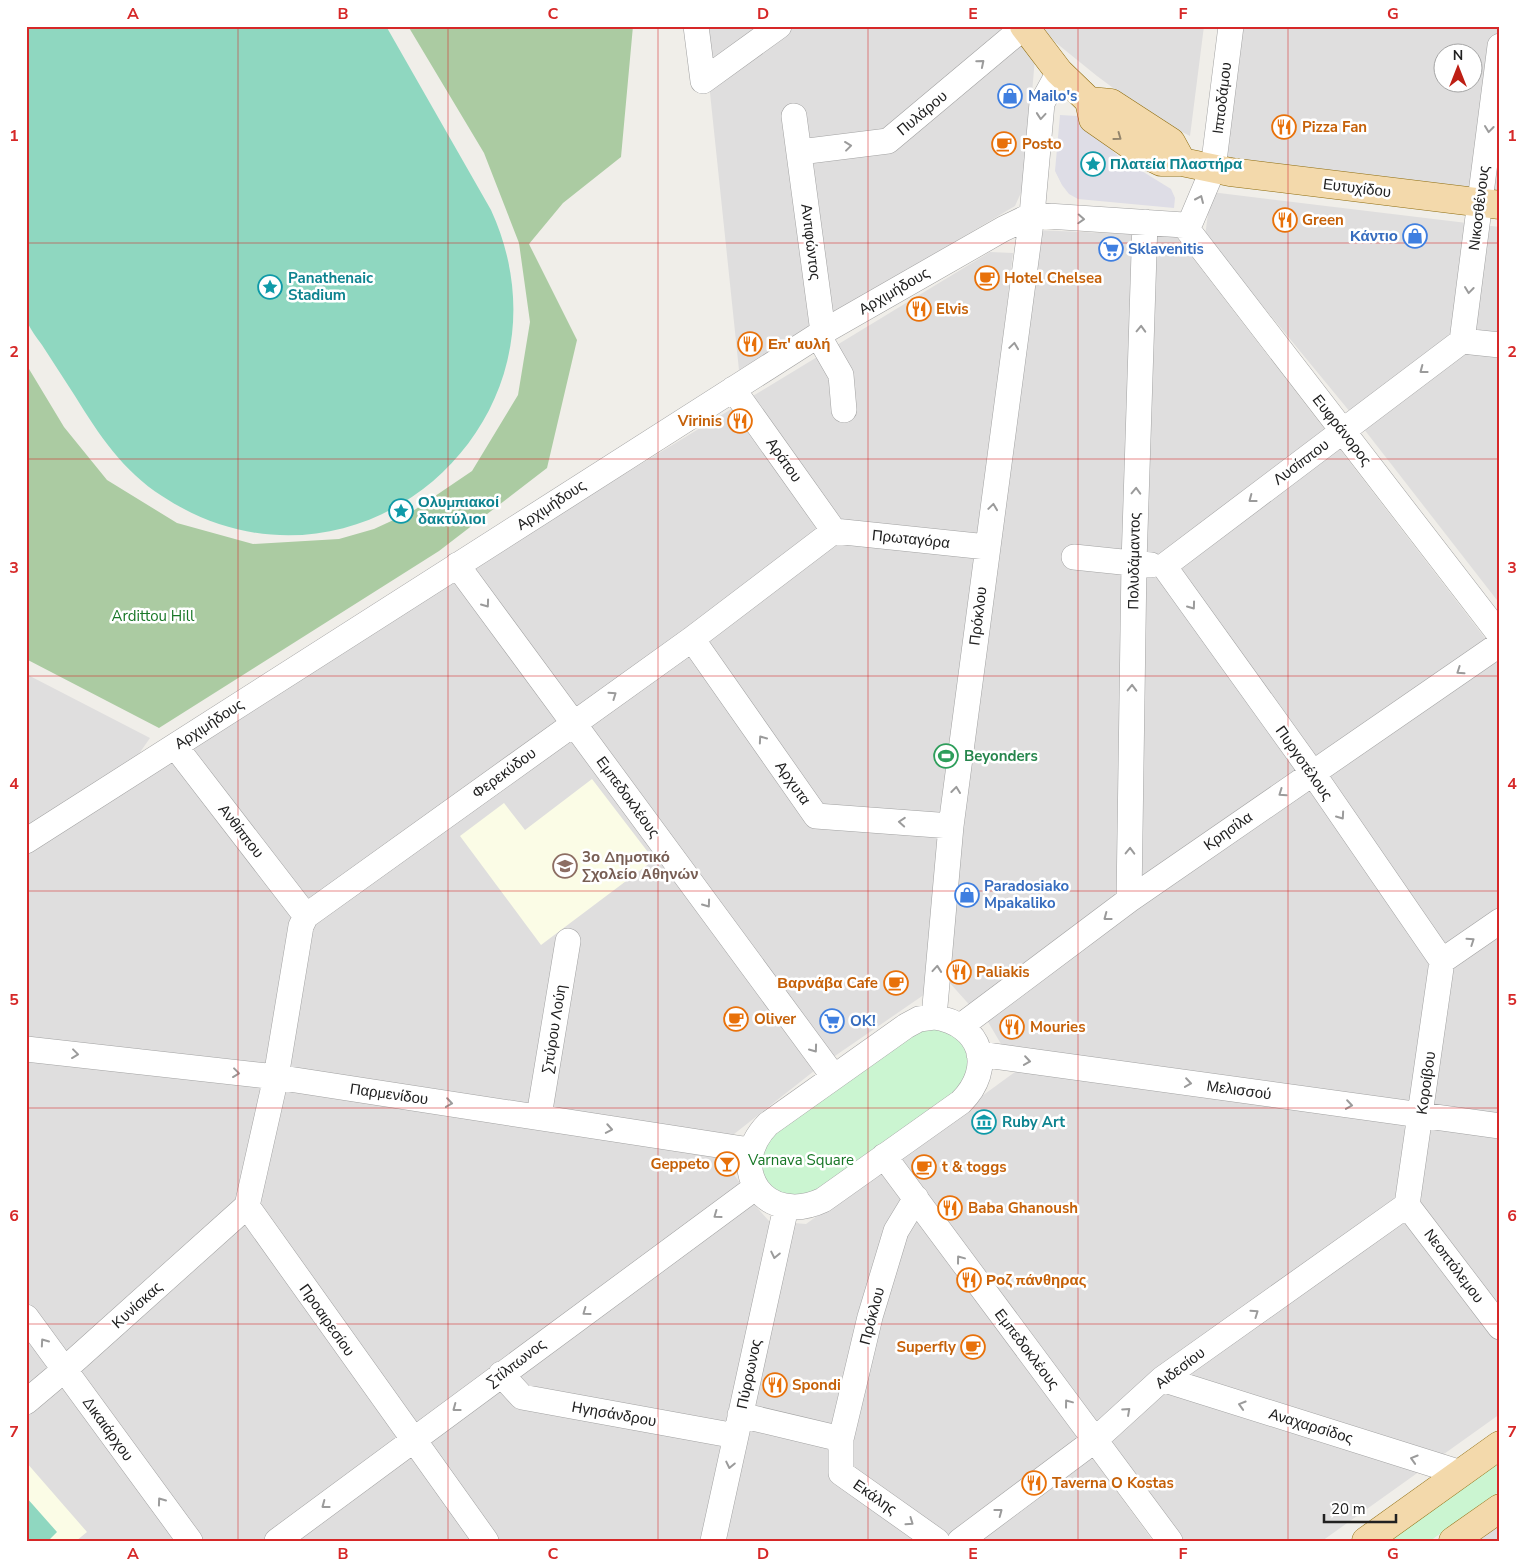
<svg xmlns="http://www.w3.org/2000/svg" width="1526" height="1567" viewBox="0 0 1526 1567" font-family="'Nunito Sans',sans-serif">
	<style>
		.residential { fill: #dfdede; fill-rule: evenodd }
		.education { fill: #fbfce6 }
		.forest { fill: #abcba2 }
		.park { fill: #cbf5d1 }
		.pitch { fill: #8fd7c0 }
		.plaza { fill: #dedde6 }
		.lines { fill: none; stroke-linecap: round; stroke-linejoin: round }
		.minor-casing { stroke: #a2a2a2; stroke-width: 26 }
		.major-casing { stroke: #8f6d0f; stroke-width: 29 }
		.minor { stroke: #fff; stroke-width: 25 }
		.major { stroke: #f3d9ab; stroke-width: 28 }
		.oneway { stroke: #9b9b9b }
		.oneway2 { stroke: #94866d }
		.grid { fill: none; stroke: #d62828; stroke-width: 1; stroke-opacity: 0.55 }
		.labels { text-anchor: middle; stroke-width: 5; stroke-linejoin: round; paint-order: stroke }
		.shop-label { font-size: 15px; font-weight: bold; fill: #366cbe; stroke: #fff; text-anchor: start }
		.street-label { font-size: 15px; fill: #212121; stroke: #fff }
		.food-label { font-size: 15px; font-weight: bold; fill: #c56008; stroke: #fff; text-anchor: start }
		.culture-label { font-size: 15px; font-weight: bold; fill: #0d838f; stroke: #fff; text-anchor: start }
		.park-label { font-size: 15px; fill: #177726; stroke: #fff }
		.leisure-label { font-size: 15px; font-weight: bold; fill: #27864d; stroke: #fff; text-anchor: start }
		.education-label { font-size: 15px; font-weight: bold; fill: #785e54; stroke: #fff; text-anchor: start }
		.neatline { fill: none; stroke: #d62828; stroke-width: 2 }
		.grid-label { font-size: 16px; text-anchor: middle; font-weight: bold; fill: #d62828 }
	</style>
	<rect width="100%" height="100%" fill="#f0eee9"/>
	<!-- residential -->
	<path class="residential" d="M703,26H1011L1035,58L1024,186L1015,206L739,370Z
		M1039,26H1204L1190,136L1151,116L1097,76L1055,42Z
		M1235,26H1500V200L1221,161ZM1444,52H1474V82H1444Z
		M1211,192L1500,227V604L1360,424L1205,236Z
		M1035,230L1176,236L1488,642L974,1010L940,972Z
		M990,252L1013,253L928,992L832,1058L468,569Z
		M454,581L814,1071L715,1149L743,1187L266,1541H26V847Z
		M1500,653V1121L1004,1049L984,1015Z
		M26,674L150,738L136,758L26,828Z
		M1026,1064L1500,1126V1414L1322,1541H1181L897,1158Z
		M882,1169L1153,1541H292L753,1203L769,1221L806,1224Z
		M1500,1522V1541H1473Z"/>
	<!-- education -->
	<path class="education" d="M592,779L654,860L541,945L460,836L504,803L525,830Z
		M26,1462L87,1532L76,1541H26Z"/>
	<!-- forest -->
	<path class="forest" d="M408,26H633L621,157L563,203L529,244L577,340L547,468L439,551L159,728L26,659V364L64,427L107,480L177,523L253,544L339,539L374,529L413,511L472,471L518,395L530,322L519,243L484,153Z"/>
	<!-- park -->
	<path class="park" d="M938,1029L961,1040L971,1063L964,1087L807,1199L774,1193C756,1165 756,1158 776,1132L913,1035L925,1030Z
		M1500,1448V1491L1430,1541H1370Z"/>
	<!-- pitch -->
	<path class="pitch" d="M26,26H386L491,210C587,420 355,623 162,496C123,471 99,435 75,396C64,379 53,362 42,345C37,338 30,329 27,321C22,309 26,265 26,249C26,175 26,101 26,26Z
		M26,1497L57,1532L48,1541H26Z"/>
	<!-- plaza -->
	<path class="plaza" d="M1060,115L1077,116L1119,157L1171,189L1175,198L1174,208L1078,199L1069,194L1062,185L1055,171Z"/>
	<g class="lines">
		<!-- minor casing -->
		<g class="minor-casing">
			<path id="minor" d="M696,26L703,81L779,26
				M794,116L823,332
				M800,152L888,141L1024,27
				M1032,215L1184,225L1191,221L1213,169L1231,26
				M1184,225L1500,635
				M818,335L841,375L844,410
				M1462,341L1500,46
				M1462,341L1500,345
				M733,389L834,531
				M834,531L987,547
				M1074,557L1151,565
				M457,565L834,1077
				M1164,566L1312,772L1442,961
				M1164,566L1462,341
				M692,639L816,816L951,826
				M175,746L306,916
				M26,841L823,332L1003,229L1032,215
				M1129,900L1134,563L1145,222
				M1442,961L1500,921
				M934,1017L951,826L1032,215L1042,103L1059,72
				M934,1017C982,1024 995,1068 961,1102L823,1200C766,1227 724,1169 768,1124L906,1026L919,1019Z
				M961,1026L1129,900L1500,644
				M26,1049L276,1077L750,1150
				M979,1054L1500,1126
				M539,1116L568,941
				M884,1156L1170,1541
				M916,1198L896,1231L870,1317L841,1439V1473L937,1541
				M1407,1205L1442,961
				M1407,1205L1500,1327
				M26,1317L190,1541
				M501,1374L522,1397L736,1436
				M1162,1379L1461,1473
				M26,1402L64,1370L247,1206
				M740,1415L841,1439
				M277,1541L756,1187
				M486,1541L247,1206L276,1077L301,926L306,916L692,639L834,531
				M713,1541L786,1207
				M960,1541L1095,1440L1162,1379L1407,1205"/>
		</g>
		<!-- major casing -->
		<g class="major-casing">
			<path id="major" d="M1024,26L1059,72L1089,101L1093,119L1139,151L1161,162H1182L1230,172L1500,205
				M1089,101L1111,103L1171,142L1182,162
				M1366,1541L1500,1445
				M1453,1541L1500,1508"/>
		</g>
		<!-- minor -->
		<use href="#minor" class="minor"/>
		<!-- major -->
		<use href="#major" class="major"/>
	</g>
	<!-- one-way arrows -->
	<defs><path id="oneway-chevron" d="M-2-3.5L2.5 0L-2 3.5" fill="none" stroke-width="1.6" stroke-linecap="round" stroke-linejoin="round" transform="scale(1.25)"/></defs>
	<g class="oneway">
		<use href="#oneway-chevron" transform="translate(981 63) rotate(-40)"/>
		<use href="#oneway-chevron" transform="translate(1041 116) rotate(95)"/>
		<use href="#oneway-chevron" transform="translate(1489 129) rotate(97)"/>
		<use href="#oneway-chevron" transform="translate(848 146) rotate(-7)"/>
		<use href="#oneway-chevron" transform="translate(1200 199) rotate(-66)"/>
		<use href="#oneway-chevron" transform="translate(1081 219) rotate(3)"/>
		<use href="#oneway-chevron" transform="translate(1469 290) rotate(97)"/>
		<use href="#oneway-chevron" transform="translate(1141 329) rotate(-88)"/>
		<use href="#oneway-chevron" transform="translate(1014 346) rotate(-82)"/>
		<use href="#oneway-chevron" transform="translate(1423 370) rotate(143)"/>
		<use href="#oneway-chevron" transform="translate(1136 491) rotate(-88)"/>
		<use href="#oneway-chevron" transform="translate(1252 499) rotate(143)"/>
		<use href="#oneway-chevron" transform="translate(993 507) rotate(-82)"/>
		<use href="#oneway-chevron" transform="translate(486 604) rotate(54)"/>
		<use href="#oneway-chevron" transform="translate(1192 606) rotate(54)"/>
		<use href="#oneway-chevron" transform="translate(1460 671) rotate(146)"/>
		<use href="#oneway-chevron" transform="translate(1132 688) rotate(-89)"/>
		<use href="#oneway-chevron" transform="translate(613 695) rotate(-35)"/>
		<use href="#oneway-chevron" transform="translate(762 739) rotate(-125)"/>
		<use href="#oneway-chevron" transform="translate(956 790) rotate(-83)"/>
		<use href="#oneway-chevron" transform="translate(1282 793) rotate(145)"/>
		<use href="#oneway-chevron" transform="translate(1341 816) rotate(55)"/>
		<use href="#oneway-chevron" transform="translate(902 822) rotate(-176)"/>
		<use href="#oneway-chevron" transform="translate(1130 851) rotate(-89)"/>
		<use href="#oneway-chevron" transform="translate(707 904) rotate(54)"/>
		<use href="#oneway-chevron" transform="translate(1107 917) rotate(143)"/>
		<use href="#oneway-chevron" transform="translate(1471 941) rotate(-34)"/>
		<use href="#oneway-chevron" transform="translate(937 969) rotate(-85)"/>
		<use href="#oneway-chevron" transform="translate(814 1049) rotate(54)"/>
		<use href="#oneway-chevron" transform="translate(75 1054) rotate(7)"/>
		<use href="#oneway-chevron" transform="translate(1027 1061) rotate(8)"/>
		<use href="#oneway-chevron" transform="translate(236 1073) rotate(7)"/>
		<use href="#oneway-chevron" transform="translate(1188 1083) rotate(8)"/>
		<use href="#oneway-chevron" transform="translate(449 1103) rotate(8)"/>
		<use href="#oneway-chevron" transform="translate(1349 1105) rotate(8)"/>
		<use href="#oneway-chevron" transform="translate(609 1129) rotate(10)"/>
		<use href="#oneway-chevron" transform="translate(717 1215) rotate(144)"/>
		<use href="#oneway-chevron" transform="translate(775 1255) rotate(102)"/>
		<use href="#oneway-chevron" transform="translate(960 1259) rotate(-127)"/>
		<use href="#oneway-chevron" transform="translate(586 1312) rotate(144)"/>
		<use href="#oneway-chevron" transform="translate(1255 1313) rotate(-35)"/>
		<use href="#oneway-chevron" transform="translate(44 1342) rotate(-125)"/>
		<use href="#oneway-chevron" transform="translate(1068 1403) rotate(-127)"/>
		<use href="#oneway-chevron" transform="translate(1242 1405) rotate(-163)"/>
		<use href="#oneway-chevron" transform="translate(456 1408) rotate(143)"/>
		<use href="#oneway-chevron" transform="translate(1127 1411) rotate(-42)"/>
		<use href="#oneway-chevron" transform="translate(1414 1459) rotate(-163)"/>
		<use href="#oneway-chevron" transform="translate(730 1465) rotate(102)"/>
		<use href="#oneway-chevron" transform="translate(161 1501) rotate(-126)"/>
		<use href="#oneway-chevron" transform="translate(325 1505) rotate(143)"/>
		<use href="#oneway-chevron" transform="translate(999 1512) rotate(-37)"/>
		<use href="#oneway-chevron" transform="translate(910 1522) rotate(35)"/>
	</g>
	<use class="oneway2" href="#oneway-chevron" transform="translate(1118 137) rotate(36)"/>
	<!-- grid -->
	<path class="grid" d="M238,26V1541M448,26V1541M658,26V1541M868,26V1541M1078,26V1541M1288,26V1541M26,243H1500M26,459H1500M26,676H1500M26,891H1500M26,1108H1500M26,1324H1500"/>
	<!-- icons -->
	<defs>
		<g id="shop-ring" transform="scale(1.25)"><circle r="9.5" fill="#fff" stroke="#3f7fe0" stroke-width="1.5"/><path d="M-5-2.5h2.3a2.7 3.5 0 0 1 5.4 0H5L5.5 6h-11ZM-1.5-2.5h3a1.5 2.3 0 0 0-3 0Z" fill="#3f7fe0"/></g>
		<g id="restaurant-ring" transform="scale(1.25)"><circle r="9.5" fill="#fff" stroke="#e8710a" stroke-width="1.5"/><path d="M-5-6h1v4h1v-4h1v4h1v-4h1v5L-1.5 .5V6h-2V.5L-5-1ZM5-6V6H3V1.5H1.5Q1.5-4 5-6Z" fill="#e8710a"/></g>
		<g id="cafe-ring" transform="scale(1.25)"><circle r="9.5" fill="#fff" stroke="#e8710a" stroke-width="1.5"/><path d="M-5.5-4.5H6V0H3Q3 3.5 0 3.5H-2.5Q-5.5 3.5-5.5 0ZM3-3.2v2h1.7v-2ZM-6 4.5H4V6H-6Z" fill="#e8710a"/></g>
		<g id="sight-ring" transform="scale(1.25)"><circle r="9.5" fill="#fff" stroke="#0f9aa8" stroke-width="1.5"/><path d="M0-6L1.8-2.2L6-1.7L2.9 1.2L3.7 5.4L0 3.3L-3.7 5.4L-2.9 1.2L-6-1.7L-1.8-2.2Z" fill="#0f9aa8"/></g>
		<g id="supermarket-ring" transform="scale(1.25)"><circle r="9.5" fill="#fff" stroke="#3f7fe0" stroke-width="1.5"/><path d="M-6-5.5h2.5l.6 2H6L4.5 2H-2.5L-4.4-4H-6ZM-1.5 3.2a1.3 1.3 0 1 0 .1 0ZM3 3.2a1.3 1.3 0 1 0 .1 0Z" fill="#3f7fe0"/></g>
		<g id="stadium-ring" transform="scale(1.25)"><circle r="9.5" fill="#fff" stroke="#2e9e5b" stroke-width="1.5"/><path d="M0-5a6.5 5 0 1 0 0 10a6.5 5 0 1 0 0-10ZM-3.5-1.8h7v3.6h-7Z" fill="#2e9e5b"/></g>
		<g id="school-ring" transform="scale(1.25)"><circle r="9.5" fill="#fff" stroke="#8d6e63" stroke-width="1.5"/><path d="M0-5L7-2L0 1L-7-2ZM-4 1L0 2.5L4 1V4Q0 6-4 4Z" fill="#8d6e63"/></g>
		<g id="museum-ring" transform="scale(1.25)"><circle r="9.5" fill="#fff" stroke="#0f9aa8" stroke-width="1.5"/><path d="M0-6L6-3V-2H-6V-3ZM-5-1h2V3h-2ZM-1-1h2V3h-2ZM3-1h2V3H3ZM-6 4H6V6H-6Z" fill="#0f9aa8"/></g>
		<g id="bar-ring" transform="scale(1.25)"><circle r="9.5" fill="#fff" stroke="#e8710a" stroke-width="1.5"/><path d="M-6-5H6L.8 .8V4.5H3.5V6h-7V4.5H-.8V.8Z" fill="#e8710a"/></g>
	</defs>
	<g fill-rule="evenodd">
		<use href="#shop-ring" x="1010" y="96"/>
		<use href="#restaurant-ring" x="1284" y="127"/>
		<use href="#cafe-ring" x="1004" y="144"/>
		<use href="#sight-ring" x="1093" y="164"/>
		<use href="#restaurant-ring" x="1285" y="220"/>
		<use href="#shop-ring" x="1415" y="236"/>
		<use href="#supermarket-ring" x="1111" y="249"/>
		<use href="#cafe-ring" x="987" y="278"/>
		<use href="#sight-ring" x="270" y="287"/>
		<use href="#restaurant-ring" x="919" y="309"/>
		<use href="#restaurant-ring" x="750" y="344"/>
		<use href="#restaurant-ring" x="740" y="421"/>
		<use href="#sight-ring" x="401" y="511"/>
		<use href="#stadium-ring" x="946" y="756"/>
		<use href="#school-ring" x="565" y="866"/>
		<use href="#shop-ring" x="967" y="895"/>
		<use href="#restaurant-ring" x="959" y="972"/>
		<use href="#cafe-ring" x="896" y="983"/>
		<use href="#cafe-ring" x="736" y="1019"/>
		<use href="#supermarket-ring" x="832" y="1021"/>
		<use href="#restaurant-ring" x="1012" y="1027"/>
		<use href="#museum-ring" x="984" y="1122"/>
		<use href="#bar-ring" x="727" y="1164"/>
		<use href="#cafe-ring" x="924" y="1167"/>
		<use href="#restaurant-ring" x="950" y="1208"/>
		<use href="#restaurant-ring" x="969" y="1280"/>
		<use href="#cafe-ring" x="973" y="1347"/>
		<use href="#restaurant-ring" x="775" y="1385"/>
		<use href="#restaurant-ring" x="1034" y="1483"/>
	</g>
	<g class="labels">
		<!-- shop labels -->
		<g class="shop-label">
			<text x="1028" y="101">Mailo's</text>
			<text x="1398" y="241" text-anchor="end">Κάντιο</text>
			<text x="1128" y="254">Sklavenitis</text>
			<text x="984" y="891">Paradosiako<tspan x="984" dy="17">Mpakaliko</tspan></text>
			<text x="850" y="1026">OK!</text>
		</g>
		<!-- street labels -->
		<g class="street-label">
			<text transform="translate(1222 98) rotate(-83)" y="5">Ιπποδάμου</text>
			<text transform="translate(922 113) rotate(-40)" y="5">Πυλάρου</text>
			<text transform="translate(1357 188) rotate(7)" y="5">Ευτυχίδου</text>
			<text transform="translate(1479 208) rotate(-83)" y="5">Νικοσθένους</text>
			<text transform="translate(811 242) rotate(83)" y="5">Αντιφώντος</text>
			<text transform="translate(894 291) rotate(-30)" y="5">Αρχιμήδους</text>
			<text transform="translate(1342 430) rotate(52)" y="5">Ευφράνορος</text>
			<text transform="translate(784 460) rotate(55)" y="5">Αράτου</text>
			<text transform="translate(1301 462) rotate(-37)" y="5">Λυσίππου</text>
			<text transform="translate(551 505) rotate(-33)" y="5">Αρχιμήδους</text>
			<text transform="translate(911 539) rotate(6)" y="5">Πρωταγόρα</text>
			<text transform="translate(1134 561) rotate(-89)" y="5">Πολυδάμαντος</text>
			<text transform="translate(978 616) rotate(-83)" y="5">Πρόκλου</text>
			<text transform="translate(209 724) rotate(-33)" y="5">Αρχιμήδους</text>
			<text transform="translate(1304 763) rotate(55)" y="5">Πυργοτέλους</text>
			<text transform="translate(504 773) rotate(-36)" y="5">Φερεκύδου</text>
			<text transform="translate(793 783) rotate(55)" y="5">Αρχυτα</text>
			<text transform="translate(628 797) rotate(54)" y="5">Εμπεδοκλέους</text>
			<text transform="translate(241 831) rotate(52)" y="5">Ανθίππου</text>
			<text transform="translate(1228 831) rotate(-35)" y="5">Κρησίλα</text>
			<text transform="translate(554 1029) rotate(-81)" y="5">Σπύρου Λούη</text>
			<text transform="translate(1426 1083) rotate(-82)" y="5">Κοροίβου</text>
			<text transform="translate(1239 1090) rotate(8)" y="5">Μελισσού</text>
			<text transform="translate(389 1094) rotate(8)" y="5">Παρμενίδου</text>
			<text transform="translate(1454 1266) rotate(53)" y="5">Νεοπτόλεμου</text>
			<text transform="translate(137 1305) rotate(-42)" y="5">Κυνίσκας</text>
			<text transform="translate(872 1316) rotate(-75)" y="5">Πρόκλου</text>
			<text transform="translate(327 1320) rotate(55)" y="5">Προαιρεσίου</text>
			<text transform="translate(1027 1349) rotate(53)" y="5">Εμπεδοκλέους</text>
			<text transform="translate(516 1363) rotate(-37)" y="5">Στίλπωνος</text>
			<text transform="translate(1180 1368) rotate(-37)" y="5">Αιδεσίου</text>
			<text transform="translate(749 1374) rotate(-78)" y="5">Πύρρωνος</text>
			<text transform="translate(614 1414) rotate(10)" y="5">Ηγησάνδρου</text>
			<text transform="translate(1311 1426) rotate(17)" y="5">Αναχαρσίδος</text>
			<text transform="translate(108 1429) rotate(54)" y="5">Δικαιάρχου</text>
			<text transform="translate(875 1497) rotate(35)" y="5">Εκάλης</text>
		</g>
		<!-- food labels -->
		<g class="food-label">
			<text x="1302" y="132">Pizza Fan</text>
			<text x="1022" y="149">Posto</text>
			<text x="1302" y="225">Green</text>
			<text x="1004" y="283">Hotel Chelsea</text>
			<text x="936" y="314">Elvis</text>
			<text x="768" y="349">Επ' αυλή</text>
			<text x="722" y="426" text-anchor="end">Virinis</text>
			<text x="976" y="977">Paliakis</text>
			<text x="878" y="988" text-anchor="end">Βαρνάβα Cafe</text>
			<text x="754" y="1024">Oliver</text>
			<text x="1030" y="1032">Mouries</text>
			<text x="710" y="1169" text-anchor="end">Geppeto</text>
			<text x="942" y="1172">t &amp; toggs</text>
			<text x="968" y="1213">Baba Ghanoush</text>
			<text x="986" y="1285">Ροζ πάνθηρας</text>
			<text x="956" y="1352" text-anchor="end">Superfly</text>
			<text x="792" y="1390">Spondi</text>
			<text x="1052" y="1488">Taverna O Kostas</text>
		</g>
		<!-- culture labels -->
		<g class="culture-label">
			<text x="1110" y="169">Πλατεία Πλαστήρα</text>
			<text x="288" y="283">Panathenaic<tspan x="288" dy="17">Stadium</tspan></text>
			<text x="418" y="507">Ολυμπιακοί<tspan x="418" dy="17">δακτύλιοι</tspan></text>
			<text x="1002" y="1127">Ruby Art</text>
		</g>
		<!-- park labels -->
		<g class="park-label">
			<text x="153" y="621">Ardittou Hill</text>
			<text x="801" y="1165">Varnava Square</text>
		</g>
		<!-- leisure labels -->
		<g class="leisure-label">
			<text x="964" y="761">Beyonders</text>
		</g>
		<!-- education labels -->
		<g class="education-label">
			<text x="582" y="862">3ο Δημοτικό<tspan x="582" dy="17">Σχολείο Αθηνών</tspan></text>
		</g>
	</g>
	<!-- border -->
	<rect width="1526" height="1567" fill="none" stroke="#ffffff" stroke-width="55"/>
	<!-- north arrow -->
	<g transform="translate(1458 68)"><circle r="24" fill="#ffffff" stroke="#a6a6a6"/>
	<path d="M0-4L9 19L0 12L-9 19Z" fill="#be1f14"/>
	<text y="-8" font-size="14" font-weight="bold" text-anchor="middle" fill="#212121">N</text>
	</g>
	<!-- scale -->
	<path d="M1324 1514v8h72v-8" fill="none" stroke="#212121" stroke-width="2.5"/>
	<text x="1331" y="1514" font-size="15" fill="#212121" stroke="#ffffff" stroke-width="4" paint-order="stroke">20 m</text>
	<rect x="28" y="28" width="1470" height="1512" class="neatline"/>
	<g class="grid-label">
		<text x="133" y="19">A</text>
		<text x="343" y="19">B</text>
		<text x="553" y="19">C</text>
		<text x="763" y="19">D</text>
		<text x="973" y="19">E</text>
		<text x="1183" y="19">F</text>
		<text x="1393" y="19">G</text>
		<text x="14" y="141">1</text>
		<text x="1512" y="141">1</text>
		<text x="14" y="357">2</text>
		<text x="1512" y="357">2</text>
		<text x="14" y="573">3</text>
		<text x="1512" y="573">3</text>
		<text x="14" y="789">4</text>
		<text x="1512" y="789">4</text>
		<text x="14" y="1005">5</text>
		<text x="1512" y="1005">5</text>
		<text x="14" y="1221">6</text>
		<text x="1512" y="1221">6</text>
		<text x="14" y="1437">7</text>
		<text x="1512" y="1437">7</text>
		<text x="133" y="1559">A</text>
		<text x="343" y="1559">B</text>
		<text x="553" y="1559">C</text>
		<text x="763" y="1559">D</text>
		<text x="973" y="1559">E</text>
		<text x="1183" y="1559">F</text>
		<text x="1393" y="1559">G</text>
	</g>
</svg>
